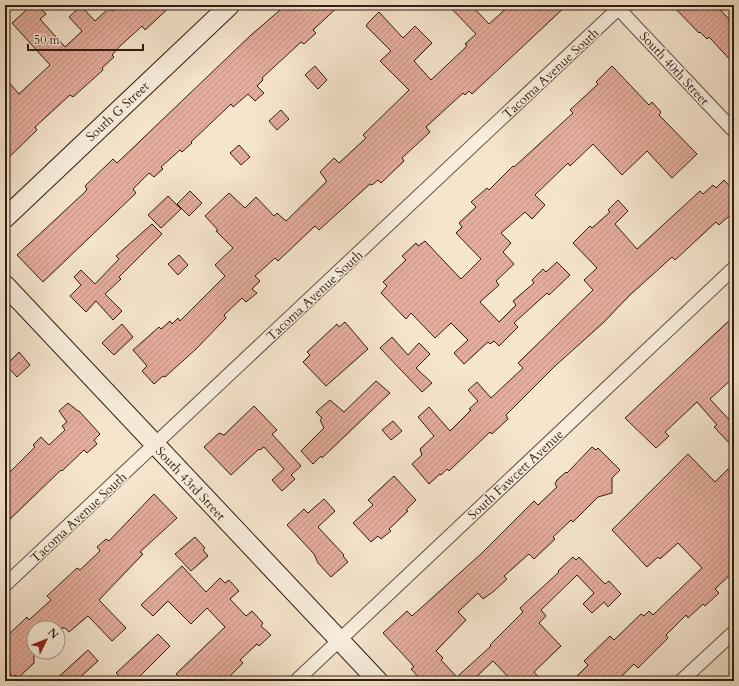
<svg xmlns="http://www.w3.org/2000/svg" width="739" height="686" viewBox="0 0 739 686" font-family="Cardo,serif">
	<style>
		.building { fill: url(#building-hatch); stroke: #311c11 }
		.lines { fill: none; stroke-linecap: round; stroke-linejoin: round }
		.street-casing { stroke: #624e40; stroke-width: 15 }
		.secondary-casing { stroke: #311c11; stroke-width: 21 }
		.street { stroke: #f9eede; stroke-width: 13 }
		.secondary { stroke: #f9eede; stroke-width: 19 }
		.labels { text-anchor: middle; stroke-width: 3; stroke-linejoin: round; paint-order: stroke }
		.street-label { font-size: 13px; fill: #311c11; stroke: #f9eede }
	</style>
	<defs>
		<pattern id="building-hatch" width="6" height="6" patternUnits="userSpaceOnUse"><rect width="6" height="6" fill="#e3ad9d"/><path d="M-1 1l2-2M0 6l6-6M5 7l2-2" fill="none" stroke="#c39486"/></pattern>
	</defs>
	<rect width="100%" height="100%" fill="#f6e5cd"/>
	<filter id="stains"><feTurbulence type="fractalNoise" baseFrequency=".005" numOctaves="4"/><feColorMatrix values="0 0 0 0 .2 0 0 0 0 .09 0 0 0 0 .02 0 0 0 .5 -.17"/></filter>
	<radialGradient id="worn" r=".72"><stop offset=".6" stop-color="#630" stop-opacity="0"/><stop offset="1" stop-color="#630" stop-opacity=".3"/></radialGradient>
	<!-- building -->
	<path class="building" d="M32,5H38L46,14L40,19L65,47L82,31L69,17L81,6L95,21L109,8L112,11L119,5H172L145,30L142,26L119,47L112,55L114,57L102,68L103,70L73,97L70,95L35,127L37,130L5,161V78L19,94L50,65L12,23Z
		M286,5H340L313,30L316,33L304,44L301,42L262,78L263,80L257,86L264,93L255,101L248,94L233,107L231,104L191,142L192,143L182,152L180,150L161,167L163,169L154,177L149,173L133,189L136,193L43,282L17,255L85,192L87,189L85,186L113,159L117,163L251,35Z
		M448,5H471L489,24L510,5H567L472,94L469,91L465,95L463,93L426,127L430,132L402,158L404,161L381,183L378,180L372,185L370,184L319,230L315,226L278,261L275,258L255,276L260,281L252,289L257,293L246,302L242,298L224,315L226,318L196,349L165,377L163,376L154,384L142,371L147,366L133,350L159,327L161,329L170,321L172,324L178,318L180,321L225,276L215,265L233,248L216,231L218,230L205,216L229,193L245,208L256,197L274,216L277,213L286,221L326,182V180L320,172L334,158L339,163L366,138L363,135L409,90L380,61L391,51L366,26L368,23L379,12L403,38L415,26L432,43L414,61L431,80L465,48L467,45L465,44L476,34Z
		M672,5H716L734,25V64L709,37L707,39L700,32L699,33Z
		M315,66L327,80L318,89L305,75Z
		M612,66L649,105L652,102L661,112L659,115L697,154L672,178L647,151L622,175L593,144L570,166L568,163L535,195L545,205L532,219L525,212L501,233L511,243L503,252L514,264L496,281L499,285L480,302L499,322L516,305L513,301L534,283L532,280L543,269L546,272L557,262L570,275L549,295L547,293L514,323L518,327L499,346L494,341L490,344L488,342L464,364L454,353L468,340L451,323L435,338L411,313L406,319L381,293L387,286L383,282L406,260L402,256L416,243L418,246L425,241L461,279L481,259L456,233L462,227L459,223L476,207L471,202L487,188L489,190L513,166L514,167L573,113L570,110L598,84L596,82Z
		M281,110L289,119L277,130L269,121Z
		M239,145L250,157L241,165L230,153Z
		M724,180L734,191V209L729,216L719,225L716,222L675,260L672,257L630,295L603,323L555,366L506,415L508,419L492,434L490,432L449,471L447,469L441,475L440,474L429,484L412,464L422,455L420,449L434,436L418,417L429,407L450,431L471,410L469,409L478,401L468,390L477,382L491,398L523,368L518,363L593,290L584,280L597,268L573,243L590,226L592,228L610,212L608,210L618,200L628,211L615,224L637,249L700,191L703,194L713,185L716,188Z
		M190,191L202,203L189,216L177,204Z
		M168,196L181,209L161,228L148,215Z
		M152,224L162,234L119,277L121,279L105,294L122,311L113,320L96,301L86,312L70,296L81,285L74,277L81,270L95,284L119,259L116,256Z
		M179,255L188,265L178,275L168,264Z
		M734,316V377L710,399L734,425V448L714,427L717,425L697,402L665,432L669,436L656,448L625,418Z
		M345,322L368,349L326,386L303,362L310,355L307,352L337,324L339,327Z
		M122,324L133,337L114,355L102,343Z
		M392,337L408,355L419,343L430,354L416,368L432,383L422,392L380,348Z
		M19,352L30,365L17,377L6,365Z
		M376,381L390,393L322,458L321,456L313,464L301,451L324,428L320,420L322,418L316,412L330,400L344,412Z
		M68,403L78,411H79L100,434L94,440L97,444L87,453L84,450L62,471L61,470L5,524V477L35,447L33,445L41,437L49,445L65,430L62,426L67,422L59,411Z
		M254,406L277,430L272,434L301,466L291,475L295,479L282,491L272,480L284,469L264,447L260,450L259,449L231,475L204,447L219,433L224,435Z
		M393,421L402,431L391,440L382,430Z
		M592,447L596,450L598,448L620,470L612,478V493L598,497L573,522L571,520L553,537L555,539L534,559L529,554L504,576L507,579L494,591L483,599L478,593L458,612L466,620L436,651L443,658L441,660L457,677L491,646L490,645L523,612L520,608L559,572L558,571L573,557L576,560L579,557L605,584L609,581L621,594L608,607L604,602L592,613L583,604L594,593L577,575L541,610L546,616L539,623L561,646L534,672L542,681H512L493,661L472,681H422L411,669L414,667L410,662L383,633L407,611L412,616L482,553L534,501L538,505L557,487L555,484L557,480L566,472L567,473Z
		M688,454L715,482L734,463V571L715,589L719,593L705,606L703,604L688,618L686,615L666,635L668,638L638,668L634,664L617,681H572L588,665L584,661L610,636L614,640L641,614L644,616L649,611L653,615L702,568L678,543L660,559L658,557L647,567L612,530Z
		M394,476L416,500L406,510L408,511L389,529L391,531L381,539L378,536L371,542L353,523L373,505L368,500Z
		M154,494L177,518L140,552L143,554L99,600L126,628L112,641L88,616L69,632L65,628H34V663L18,678L16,675L13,677L5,668V638L27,617L29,620L51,600L47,596L77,568L80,570L100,551L97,547L106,539L109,541Z
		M324,499L335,511L318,527L344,555L343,556L348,562L331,577L318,563L314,554L287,525L304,509L308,513Z
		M195,537L205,548L203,550L208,556L191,571L175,554Z
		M182,566L206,592L220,578L225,583L229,580L239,591L230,599L246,616L252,611L263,623L261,626L271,635L259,646L257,644L240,660L243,663L225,681H183L176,674L225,627L207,608L191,624L168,601L153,616L141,605Z
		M158,634L170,646L135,681H124L116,673Z
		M88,650L98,661L76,681H54Z"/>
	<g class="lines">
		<!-- street casing -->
		<g class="street-casing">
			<path id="street" d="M615,5L734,131
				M5,585L622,5
				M296,681L734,268
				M681,681L734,632"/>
		</g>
		<!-- secondary casing -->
		<g class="secondary-casing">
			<path id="secondary" d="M5,218L230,5
				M5,285L378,681"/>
		</g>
		<!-- street -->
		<use href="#street" class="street"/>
		<!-- secondary -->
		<use href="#secondary" class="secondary"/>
	</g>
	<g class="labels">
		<!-- street labels -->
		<g class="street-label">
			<text transform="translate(675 68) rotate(47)" y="5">South 40th Street</text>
			<text transform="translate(550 73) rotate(-43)" y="5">Tacoma Avenue South</text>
			<text transform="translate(117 111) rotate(-43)" y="5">South G Street</text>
			<text transform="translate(314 295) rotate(-43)" y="5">Tacoma Avenue South</text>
			<text transform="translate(515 474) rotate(-43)" y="5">South Fawcett Avenue</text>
			<text transform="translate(191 483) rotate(47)" y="5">South 43rd Street</text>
			<text transform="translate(78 517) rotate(-43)" y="5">Tacoma Avenue South</text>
		</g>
	</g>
	<!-- margin -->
	<rect width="739" height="686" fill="none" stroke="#f6e5cd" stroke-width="20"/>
	<rect x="6" y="6" width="727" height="674" fill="none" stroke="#311c11" stroke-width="2"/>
	<rect x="10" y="10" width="719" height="666" fill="none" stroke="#311c11"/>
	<!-- north arrow -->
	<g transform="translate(46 640) rotate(47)"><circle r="19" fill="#f9eede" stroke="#a99a8c"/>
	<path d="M0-3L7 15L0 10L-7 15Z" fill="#8f2418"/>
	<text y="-6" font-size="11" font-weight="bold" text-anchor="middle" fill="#311c11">N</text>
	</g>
	<!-- scale -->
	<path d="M28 44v6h115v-6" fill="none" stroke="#311c11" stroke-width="2"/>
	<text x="34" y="44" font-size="12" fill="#311c11" stroke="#f9eede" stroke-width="3" paint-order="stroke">50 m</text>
	<rect width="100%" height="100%" filter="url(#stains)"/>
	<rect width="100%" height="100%" fill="url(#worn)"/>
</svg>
